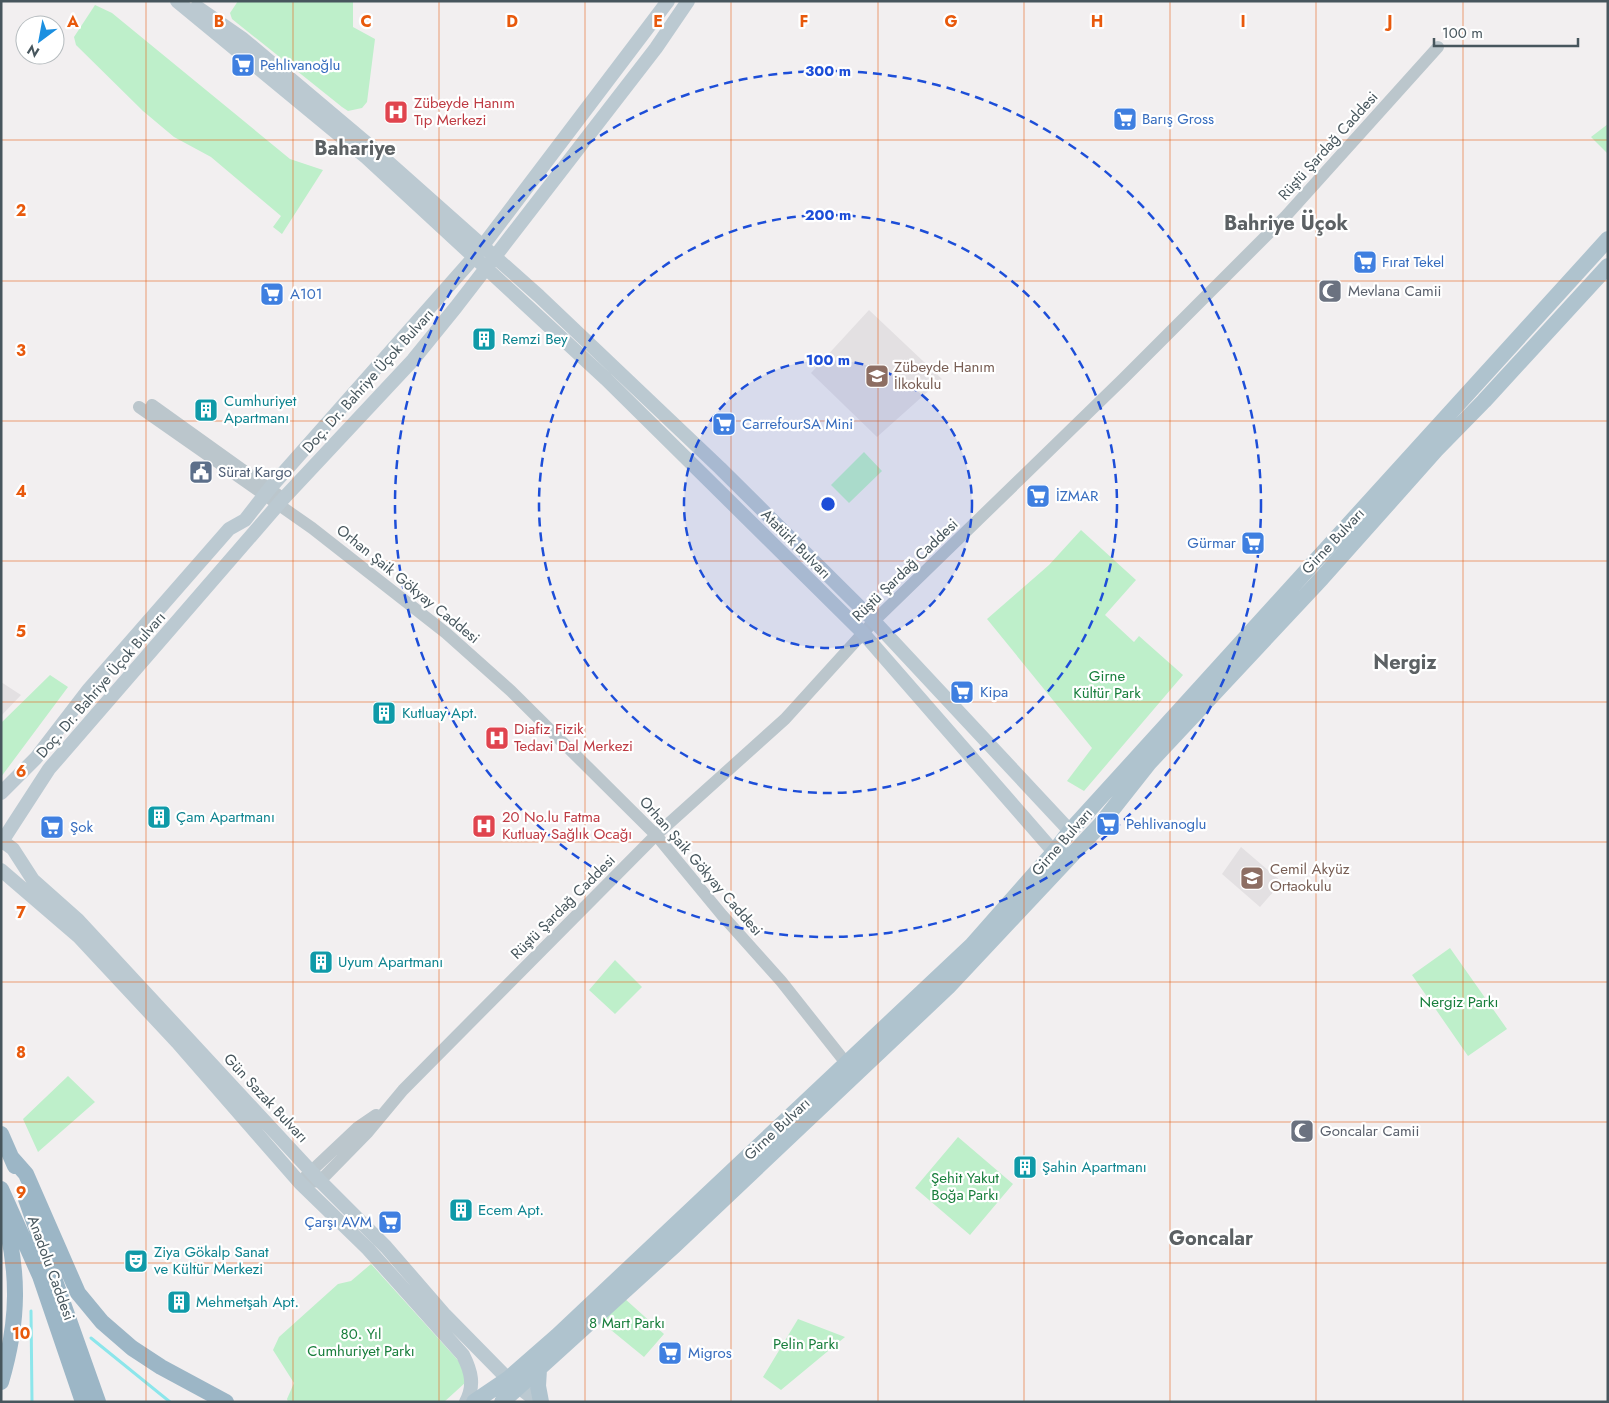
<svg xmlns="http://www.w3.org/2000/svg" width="1609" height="1403" viewBox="0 0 1609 1403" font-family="Jost,sans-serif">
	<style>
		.education { fill: #e3e0e2 }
		.park { fill: #beefca }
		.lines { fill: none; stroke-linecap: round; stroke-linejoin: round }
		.stream { stroke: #8ce6eb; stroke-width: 3 }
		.tertiary { stroke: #bbc6cc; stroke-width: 12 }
		.secondary { stroke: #bbc9d1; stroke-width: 14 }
		.primary { stroke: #afc3ce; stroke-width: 16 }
		.trunk { stroke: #9cb6c6; stroke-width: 16 }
		.grid { fill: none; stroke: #e8590c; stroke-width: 1; stroke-opacity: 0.55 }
		.ring { fill: none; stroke: #1d4ed8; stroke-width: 2.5; stroke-dasharray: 9 6 }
		.labels { text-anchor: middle; stroke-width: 4.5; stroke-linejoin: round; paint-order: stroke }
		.shop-label { font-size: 15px; fill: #366cbe; stroke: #fff; text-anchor: start }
		.health-label { font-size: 15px; fill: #be3a42; stroke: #fff; text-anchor: start }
		.street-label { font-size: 15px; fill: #47565d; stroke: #fff }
		.worship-label { font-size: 15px; fill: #5b616d; stroke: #fff; text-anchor: start }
		.culture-label { font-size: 15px; fill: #0d838f; stroke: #fff; text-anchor: start }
		.education-label { font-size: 15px; fill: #785e54; stroke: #fff; text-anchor: start }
		.service-label { font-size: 15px; fill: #4e5e75; stroke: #fff; text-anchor: start }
		.park-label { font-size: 15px; fill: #187e3c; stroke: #fff }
		.district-label { font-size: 20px; font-weight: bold; fill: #5c6164; stroke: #fff }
		.grid-label { font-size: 16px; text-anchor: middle; font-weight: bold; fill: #e8590c; stroke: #fff; stroke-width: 4.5; stroke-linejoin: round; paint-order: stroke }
		.centre { fill: #1d4ed8; stroke: #fff; stroke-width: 2.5 }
		.ring-label { font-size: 15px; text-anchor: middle; font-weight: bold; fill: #1d4ed8; stroke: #fff; stroke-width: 4.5; stroke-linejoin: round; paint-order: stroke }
	</style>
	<rect width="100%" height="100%" fill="#f2eff0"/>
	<!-- education -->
	<path class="education" d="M869,310L942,379L877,437L811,373Z
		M1,682L21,695L1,716Z
		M1241,847L1282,882L1260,907L1222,874Z"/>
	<!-- park -->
	<path class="park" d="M238,1H353V27L375,39L367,102L362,108L348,111L342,107L232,19L230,13Z
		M95,5L112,13L290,159L323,170L282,234L273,227L281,216L211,157L174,137L143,111L76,45L74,37Z
		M1608,124V154L1591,137Z
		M864,452L882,471L849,503L831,485Z
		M1081,530L1136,580L1105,615L1134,642L1139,636L1183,675L1084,791L1067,781L1092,748L987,619L1049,565Z
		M50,675L68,687L1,777V723Z
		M1450,948L1507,1029L1468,1056L1412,975Z
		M615,960L642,987L615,1014L589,990Z
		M68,1076L95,1102L38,1152L23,1119Z
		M958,1137L1013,1184L970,1235L915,1188Z
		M371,1264L465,1368L466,1382L444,1402H288L287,1399L294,1383L273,1350L279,1337L338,1284L351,1281Z
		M624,1298L664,1334L644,1357L600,1321Z
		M798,1319L845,1337L781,1390L763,1377Z"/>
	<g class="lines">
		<!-- stream -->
		<path class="stream" d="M31,1311L32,1402
			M91,1338L170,1402"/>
		<!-- tertiary -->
		<path class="tertiary" d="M152,405L278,495
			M139,407L312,528L446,633L511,691L656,835L722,915L781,981L846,1063
			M305,1177L357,1128L376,1115
			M300,1183L320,1181L368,1132L403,1090L656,835L785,719L874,621L1123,379L1285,217L1438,47"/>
		<!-- secondary -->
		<path class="secondary" d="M177,1L366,157L606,379L863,633L1054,852L1064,853
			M197,7L243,39L369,145L539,296L720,468L874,621L1070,831
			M1,793L36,758L89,689L229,529L245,520L270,488L475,256L668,1
			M1,840L13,849L33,880L78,920L320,1181L386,1247L445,1315L508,1379L538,1402
			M1,843L49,769L283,499L413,360L456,307L656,48L688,1
			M1,870L79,937L177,1042L300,1183L368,1249L463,1355C471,1371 475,1385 466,1402"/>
		<!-- primary -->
		<path class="primary" d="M539,1369L538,1386L541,1402
			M474,1402L508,1379L557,1336L972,945L1054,852L1070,831L1608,239
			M502,1402L674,1246L948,987L1100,825L1149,763L1322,578L1436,450L1484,401L1608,266"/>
		<!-- trunk -->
		<path class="trunk" d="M1,1134L15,1166
			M11,1157L26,1174L78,1293L102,1322L132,1348L161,1367L226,1402
			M1,1189L40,1276L83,1402
			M26,1199L98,1402
			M1,1382C19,1321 20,1271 2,1209"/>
	</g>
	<!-- grid -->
	<path class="grid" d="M146,1V1402M293,1V1402M439,1V1402M585,1V1402M731,1V1402M878,1V1402M1024,1V1402M1170,1V1402M1316,1V1402M1463,1V1402M1,140H1608M1,281H1608M1,421H1608M1,561H1608M1,702H1608M1,842H1608M1,982H1608M1,1122H1608M1,1263H1608"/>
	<!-- distance rings -->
	<circle cx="828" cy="504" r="144" fill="#1d4ed8" fill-opacity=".12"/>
	<g class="ring">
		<circle cx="828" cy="504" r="144"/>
		<circle cx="828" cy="504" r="289"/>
		<circle cx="828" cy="504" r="433"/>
	</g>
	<!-- icons -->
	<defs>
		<g id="supermarket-square" transform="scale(1.25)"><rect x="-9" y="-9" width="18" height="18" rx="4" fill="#3f7fe0" stroke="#fff"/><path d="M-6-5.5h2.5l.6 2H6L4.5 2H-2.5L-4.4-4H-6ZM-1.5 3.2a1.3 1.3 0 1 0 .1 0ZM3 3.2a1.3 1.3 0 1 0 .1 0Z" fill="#fff"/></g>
		<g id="hospital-square" transform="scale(1.25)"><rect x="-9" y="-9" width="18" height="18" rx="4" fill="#e0444e" stroke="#fff"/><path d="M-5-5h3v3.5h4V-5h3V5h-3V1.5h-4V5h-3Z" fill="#fff"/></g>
		<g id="mosque-square" transform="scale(1.25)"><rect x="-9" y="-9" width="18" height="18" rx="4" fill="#6b7280" stroke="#fff"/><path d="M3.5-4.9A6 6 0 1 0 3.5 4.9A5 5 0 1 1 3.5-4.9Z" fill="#fff"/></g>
		<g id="building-square" transform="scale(1.25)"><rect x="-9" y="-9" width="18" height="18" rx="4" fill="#0f9aa8" stroke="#fff"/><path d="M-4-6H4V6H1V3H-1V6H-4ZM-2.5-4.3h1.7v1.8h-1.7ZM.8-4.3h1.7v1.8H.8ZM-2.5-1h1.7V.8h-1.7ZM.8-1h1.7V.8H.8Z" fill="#fff"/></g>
		<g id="school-square" transform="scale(1.25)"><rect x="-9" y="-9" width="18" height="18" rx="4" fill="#8d6e63" stroke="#fff"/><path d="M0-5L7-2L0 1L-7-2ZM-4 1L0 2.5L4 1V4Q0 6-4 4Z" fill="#fff"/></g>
		<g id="civic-square" transform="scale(1.25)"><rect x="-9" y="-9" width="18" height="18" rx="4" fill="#5c6f8a" stroke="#fff"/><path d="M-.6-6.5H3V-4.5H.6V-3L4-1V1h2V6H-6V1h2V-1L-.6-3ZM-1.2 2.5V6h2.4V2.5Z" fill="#fff"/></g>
		<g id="theatre-square" transform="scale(1.25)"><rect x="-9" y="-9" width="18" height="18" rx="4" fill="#0f9aa8" stroke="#fff"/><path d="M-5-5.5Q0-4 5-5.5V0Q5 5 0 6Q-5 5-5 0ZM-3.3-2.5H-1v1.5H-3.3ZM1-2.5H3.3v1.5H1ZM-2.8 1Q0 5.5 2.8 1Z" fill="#fff"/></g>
	</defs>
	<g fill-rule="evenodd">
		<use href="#supermarket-square" x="243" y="65"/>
		<use href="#hospital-square" x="396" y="112"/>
		<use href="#supermarket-square" x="1125" y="119"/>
		<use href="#supermarket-square" x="1365" y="262"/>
		<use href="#mosque-square" x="1330" y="291"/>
		<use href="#supermarket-square" x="272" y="294"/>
		<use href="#building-square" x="484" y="339"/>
		<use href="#school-square" x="877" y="376"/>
		<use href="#building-square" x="206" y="410"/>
		<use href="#supermarket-square" x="724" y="424"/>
		<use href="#civic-square" x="201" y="472"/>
		<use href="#supermarket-square" x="1038" y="496"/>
		<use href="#supermarket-square" x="1253" y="543"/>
		<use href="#supermarket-square" x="962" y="692"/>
		<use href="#building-square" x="384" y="713"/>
		<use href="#hospital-square" x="497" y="738"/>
		<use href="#building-square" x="159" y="817"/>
		<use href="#supermarket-square" x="1108" y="824"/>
		<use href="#hospital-square" x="484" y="826"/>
		<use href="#supermarket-square" x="52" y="827"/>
		<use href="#school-square" x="1252" y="878"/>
		<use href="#building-square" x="321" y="962"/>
		<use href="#mosque-square" x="1302" y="1131"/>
		<use href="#building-square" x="1025" y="1167"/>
		<use href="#building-square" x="461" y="1210"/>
		<use href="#supermarket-square" x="390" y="1222"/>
		<use href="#theatre-square" x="136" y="1261"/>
		<use href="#building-square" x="179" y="1302"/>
		<use href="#supermarket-square" x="670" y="1353"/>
	</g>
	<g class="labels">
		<!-- shop labels -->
		<g class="shop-label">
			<text x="260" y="70">Pehlivanoğlu</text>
			<text x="1142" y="124">Barış Gross</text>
			<text x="1382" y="267">Fırat Tekel</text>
			<text x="290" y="299">A101</text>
			<text x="742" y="429">CarrefourSA Mini</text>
			<text x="1056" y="501">İZMAR</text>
			<text x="1236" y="548" text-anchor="end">Gürmar</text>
			<text x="980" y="697">Kipa</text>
			<text x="1126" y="829">Pehlivanoglu</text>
			<text x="70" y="832">Şok</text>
			<text x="372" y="1227" text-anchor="end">Çarşı AVM</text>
			<text x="688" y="1358">Migros</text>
		</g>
		<!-- health labels -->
		<g class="health-label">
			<text x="414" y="108">Zübeyde Hanım<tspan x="414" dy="17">Tıp Merkezi</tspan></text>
			<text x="514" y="734">Diafiz Fizik<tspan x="514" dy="17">Tedavi Dal Merkezi</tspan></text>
			<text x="502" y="822">20 No.lu Fatma<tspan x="502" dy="17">Kutluay Sağlık Ocağı</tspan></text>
		</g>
		<!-- street labels -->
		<g class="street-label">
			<text transform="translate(1328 146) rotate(-48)" y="5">Rüştü Şardağ Caddesi</text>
			<text transform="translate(368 381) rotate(-48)" y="5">Doç. Dr. Bahriye Üçok Bulvarı</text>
			<text transform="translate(1333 541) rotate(-47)" y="5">Girne Bulvarı</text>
			<text transform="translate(796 544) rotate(45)" y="5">Atatürk Bulvarı</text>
			<text transform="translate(905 570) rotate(-44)" y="5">Rüştü Şardağ Caddesi</text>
			<text transform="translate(408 584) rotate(39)" y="5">Orhan Şaik Gökyay Caddesi</text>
			<text transform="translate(101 685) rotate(-49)" y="5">Doç. Dr. Bahriye Üçok Bulvarı</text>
			<text transform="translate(1062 842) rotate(-49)" y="5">Girne Bulvarı</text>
			<text transform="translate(701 866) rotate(49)" y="5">Orhan Şaik Gökyay Caddesi</text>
			<text transform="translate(563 907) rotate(-45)" y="5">Rüştü Şardağ Caddesi</text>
			<text transform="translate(266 1098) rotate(47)" y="5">Gün Sazak Bulvarı</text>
			<text transform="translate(777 1129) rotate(-43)" y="5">Girne Bulvarı</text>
			<text transform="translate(51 1268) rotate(70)" y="5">Anadolu Caddesi</text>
		</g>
		<!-- worship labels -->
		<g class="worship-label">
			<text x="1348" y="296">Mevlana Camii</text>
			<text x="1320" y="1136">Goncalar Camii</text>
		</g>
		<!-- culture labels -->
		<g class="culture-label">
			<text x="502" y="344">Remzi Bey</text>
			<text x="224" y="406">Cumhuriyet<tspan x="224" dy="17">Apartmanı</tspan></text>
			<text x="402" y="718">Kutluay Apt.</text>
			<text x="176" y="822">Çam Apartmanı</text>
			<text x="338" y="967">Uyum Apartmanı</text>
			<text x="1042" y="1172">Şahin Apartmanı</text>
			<text x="478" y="1215">Ecem Apt.</text>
			<text x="154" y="1257">Ziya Gökalp Sanat<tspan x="154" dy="17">ve Kültür Merkezi</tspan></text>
			<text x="196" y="1307">Mehmetşah Apt.</text>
		</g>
		<!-- education labels -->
		<g class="education-label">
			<text x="894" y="372">Zübeyde Hanım<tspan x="894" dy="17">İlkokulu</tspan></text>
			<text x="1270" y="874">Cemil Akyüz<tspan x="1270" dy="17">Ortaokulu</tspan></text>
		</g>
		<!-- service labels -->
		<g class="service-label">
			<text x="218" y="477">Sürat Kargo</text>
		</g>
		<!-- park labels -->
		<g class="park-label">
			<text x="1107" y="681">Girne<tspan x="1107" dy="17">Kültür Park</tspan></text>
			<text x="1459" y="1007">Nergiz Parkı</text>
			<text x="965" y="1183">Şehit Yakut<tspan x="965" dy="17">Boğa Parkı</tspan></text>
			<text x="627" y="1328">8 Mart Parkı</text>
			<text x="361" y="1339">80. Yıl<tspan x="361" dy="17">Cumhuriyet Parkı</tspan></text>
			<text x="806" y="1349">Pelin Parkı</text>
		</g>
		<!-- district labels -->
		<g class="district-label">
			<text x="355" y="155">Bahariye</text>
			<text x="1286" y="230">Bahriye Üçok</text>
			<text x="1405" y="669">Nergiz</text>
			<text x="1211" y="1245">Goncalar</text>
		</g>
	</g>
	<g class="grid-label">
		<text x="73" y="27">A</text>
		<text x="219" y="27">B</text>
		<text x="366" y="27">C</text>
		<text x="512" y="27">D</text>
		<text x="658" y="27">E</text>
		<text x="804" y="27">F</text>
		<text x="951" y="27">G</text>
		<text x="1097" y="27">H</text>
		<text x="1243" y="27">I</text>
		<text x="1390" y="27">J</text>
		<text x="21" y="216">2</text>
		<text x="21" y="356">3</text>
		<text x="21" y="497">4</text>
		<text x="21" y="637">5</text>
		<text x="21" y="777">6</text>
		<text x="21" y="918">7</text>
		<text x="21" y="1058">8</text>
		<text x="21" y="1198">9</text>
		<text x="21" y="1339">10</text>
	</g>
	<circle cx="828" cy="504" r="8" class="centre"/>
	<g class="ring-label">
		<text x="828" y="76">300 m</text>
		<text x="828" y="220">200 m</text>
		<text x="828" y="365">100 m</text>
	</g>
	<!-- border -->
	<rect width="1609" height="1403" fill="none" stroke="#47565d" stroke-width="5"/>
	<!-- north arrow -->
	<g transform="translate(40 40) rotate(212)"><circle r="24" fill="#ffffff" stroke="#b5bbbe"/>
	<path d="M0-4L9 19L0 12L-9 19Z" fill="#1b8fe0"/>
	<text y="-8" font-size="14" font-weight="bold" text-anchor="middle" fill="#47565d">N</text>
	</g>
	<!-- scale -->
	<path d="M1434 38v8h144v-8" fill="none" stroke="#47565d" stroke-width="2.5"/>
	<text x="1442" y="38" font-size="15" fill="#47565d" stroke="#ffffff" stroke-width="4" paint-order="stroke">100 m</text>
</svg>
